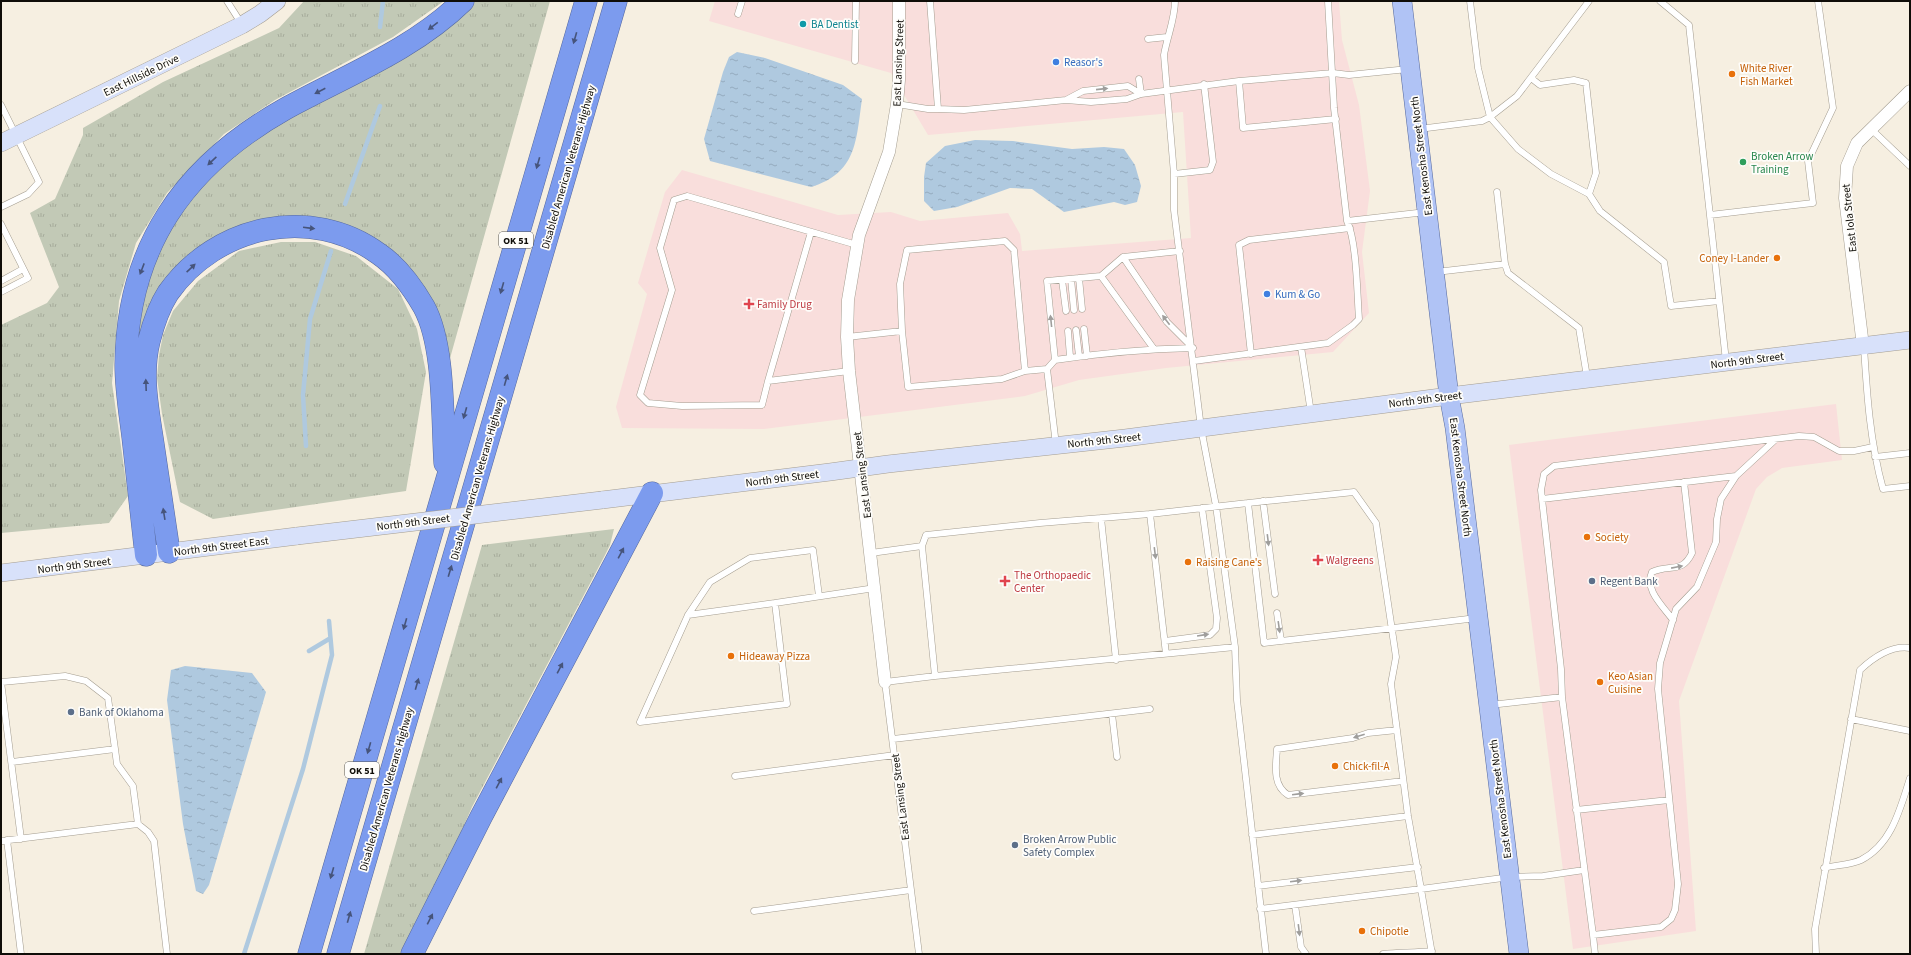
<svg xmlns="http://www.w3.org/2000/svg" width="1911" height="955" viewBox="0 0 1911 955" font-family="'Source Sans 3',sans-serif">
	<style>
		.commercial { fill: #f9dedc }
		.grass { fill: url(#grass-tufts) }
		.water { fill: url(#water-ripples) }
		.lines { fill: none; stroke-linecap: round; stroke-linejoin: round }
		.stream { stroke: #afc9df; stroke-width: 4.5 }
		.lane-casing { stroke: #a49d90; stroke-width: 7 }
		.street-casing { stroke: #a49d90; stroke-width: 13 }
		.secondary-casing { stroke: #a49d90; stroke-width: 18 }
		.primary-casing { stroke: #56699e; stroke-width: 20 }
		.highway-casing { stroke: #56699e; stroke-width: 23 }
		.lane { stroke: #fff; stroke-width: 6 }
		.street { stroke: #fff; stroke-width: 12 }
		.secondary { stroke: #d8e1fa; stroke-width: 17 }
		.primary { stroke: #b0c3f5; stroke-width: 19 }
		.highway { stroke: #7c9bee; stroke-width: 22 }
		.secondary-bridge-casing { stroke: #a49d90; stroke-width: 18; stroke-linecap: butt }
		.secondary-bridge { stroke: #d8e1fa; stroke-width: 17 }
		.oneway { fill: #46547b }
		.oneway2 { fill: #9f9e9c }
		.culture-dot { fill: #0f9aa8; stroke: #fefdfa; stroke-width: 1.5 }
		.shop-dot { fill: #3f7fe0; stroke: #fefdfa; stroke-width: 1.5 }
		.food-dot { fill: #e8710a; stroke: #fefdfa; stroke-width: 1.5 }
		.leisure-dot { fill: #2e9e5b; stroke: #fefdfa; stroke-width: 1.5 }
		.health-dot { fill: #e0444e; stroke: #fefdfa; stroke-width: 1.5 }
		.service-dot { fill: #5c6f8a; stroke: #fefdfa; stroke-width: 1.5 }
		.labels { text-anchor: middle; stroke-width: 3.5; stroke-linejoin: round; paint-order: stroke }
		.shield { fill: #fefdfa; stroke: #575551; stroke-width: 1 }
		.shield-label { font-size: 10px; font-weight: bold; fill: #0f0d08 }
		.culture-label { font-size: 11px; fill: #0d838f; stroke: #fefdfa; text-anchor: start }
		.shop-label { font-size: 11px; fill: #366cbe; stroke: #fefdfa; text-anchor: start }
		.street-label { font-size: 11px; fill: #0f0d08; stroke: #fefdfa }
		.food-label { font-size: 11px; fill: #c56008; stroke: #fefdfa; text-anchor: start }
		.leisure-label { font-size: 11px; fill: #27864d; stroke: #fefdfa; text-anchor: start }
		.health-label { font-size: 11px; fill: #be3a42; stroke: #fefdfa; text-anchor: start }
		.service-label { font-size: 11px; fill: #4e5e75; stroke: #fefdfa; text-anchor: start }
	</style>
	<defs>
		<pattern id="grass-tufts" width="24" height="20" patternUnits="userSpaceOnUse"><rect width="24" height="20" fill="#c2c9b6"/><path d="M3 7l-1-3M5 7V3M7 7l1-3M15 17l-1-3M17 17v-4M19 17l1-3" fill="none" stroke="#a6ab9b"/></pattern>
		<pattern id="water-ripples" width="26" height="14" patternUnits="userSpaceOnUse"><rect width="26" height="14" fill="#afc9df"/><path d="M2 4q2-2 4 0t4 0M15 11q2-2 4 0t4 0" fill="none" stroke="#95abbe"/></pattern>
	</defs>
	<rect width="100%" height="100%" fill="#f6efe1"/>
	<!-- commercial -->
	<path class="commercial" d="M715,1H1339L1342,40L1359,105L1370,191L1362,252L1369,313L1333,352L1166,368L1079,380L1025,396L764,429L622,428L616,407L647,294L638,283L665,192L682,170L838,215L891,212L920,221L1008,213L1020,234L1022,251L1191,238L1183,112L928,135L891,73L709,21Z
		M1836,404L1842,460L1782,468L1767,477L1756,489L1679,701L1696,931L1573,949L1509,445Z"/>
	<!-- grass -->
	<path class="grass" d="M304,1H444L393,37L275,100L224,134L167,193L136,243L119,301L112,383L128,496L109,523L1,533V325L47,303L59,287L30,213L55,199L83,135V128L163,82L279,28Z
		M474,1H550L447,369L444,341L348,229L199,250L132,361L151,261L180,209L247,139L442,31Z
		M281,242H315L356,256L398,289L417,329L426,372L406,491L213,519L180,502L162,414L157,378L159,355L163,335L173,311L198,281L239,251Z
		M614,529L610,545L604,557L472,807L435,892L402,954H364L482,545Z"/>
	<!-- water -->
	<path class="water" d="M737,52L765,58L843,85L862,99C856,141 857,173 811,187L710,161L704,139L723,72L729,57Z
		M975,140L1013,141L1072,149L1104,147L1124,149L1135,165L1141,186L1137,202L1125,205L1114,202L1064,212L1032,189L1010,188L957,207L934,211L924,201V177L926,163L945,146Z
		M185,666L252,673L266,692L209,885L203,894L196,891L183,824L167,700L171,670Z"/>
	<g class="lines">
		<!-- stream -->
		<path class="stream" d="M380,27L383,1
			M345,204L380,106
			M306,446L303,395L310,319L331,251
			M309,651L329,639
			M244,954L303,769L332,655L329,621"/>
		<!-- lane casing -->
		<g class="lane-casing">
			<path id="lane" d="M227,1L241,23
				M1175,1C1175,19 1167,37 1164,55L1174,174V210L1201,428L1216,506L1235,647L1237,700L1266,954
				M1470,1L1478,68L1490,117L1518,149L1551,174L1589,194L1600,211L1664,262L1671,306L1719,301
				M1660,1L1689,25L1726,361
				M738,14L742,1
				M1148,39L1167,37
				M855,61L856,1
				M1531,78L1540,85L1574,80L1586,83L1596,173L1589,194
				M1139,79L1141,94
				M1066,100L1083,91L1128,86L1141,94
				M897,104L928,109H938L930,1
				M1,105L39,182L28,194L1,207
				M938,109L964,110L1066,100L1091,102L1127,99L1141,94L1239,81
				M1336,119L1243,128L1239,81L1333,73L1349,75L1408,69
				M1419,129L1482,121L1490,117L1517,96L1589,1
				M1871,129L1910,166
				M1174,174L1210,170L1213,162L1204,84
				M1497,192L1505,264L1508,273L1579,328L1587,377
				M1710,215L1813,203L1808,161L1833,108L1818,1
				M1347,221L1426,212
				M1,224L28,278L1,292
				M1123,257L1167,322L1193,348
				M1436,272L1505,264
				M1101,276L1154,349
				M1079,278L1082,309
				M1071,279L1074,310
				M1062,280L1066,311
				M1,281L23,269
				M1084,329L1087,356
				M1076,330L1079,356
				M1068,331L1070,357
				M847,337L902,331L900,284L907,250L1005,241L1014,250L1025,371L1002,379L908,387L902,331
				M1301,347L1311,413
				M1864,347C1867,395 1870,442 1883,489L1910,486
				M1251,354L1239,245L1249,240L1350,228
				M1055,360L1047,281L1101,276L1123,257L1180,251
				M1194,361L1328,343L1353,325L1359,319C1357,294 1357,242 1347,221L1334,108L1328,1
				M1047,369L1055,360C1101,353 1147,349 1193,348
				M849,371L768,381L762,405L682,406L648,403L640,395L672,290L660,248L674,200L687,196L857,245
				M1025,371L1047,369L1056,445
				M768,381L811,232
				M1875,457L1910,453
				M1542,499L1736,476
				M1263,501L1275,594
				M1150,514L1166,654
				M1101,518L1116,660
				M871,553L922,546
				M819,596L813,550L750,558L710,582L688,615L640,722L787,704L775,603L875,588
				M1277,613L1281,641
				M688,615L775,603
				M1477,618C1411,626 1346,634 1281,641L1264,643L1248,503L1354,492L1376,523L1396,657L1391,684L1408,816L1421,889L1510,877L1543,876L1584,870
				M1673,620C1663,606 1644,590 1652,572C1670,564 1682,574 1692,553L1684,482
				M1165,641L1210,635L1216,629L1217,618L1202,508
				M1235,647L935,676L922,546L926,535L1040,523L1150,514L1248,503
				M1,682L21,839
				M2,682L65,676L86,681L108,698L115,749
				M1562,697L1593,935L1661,927L1671,919L1675,910L1678,884L1658,689L1660,663L1676,609L1697,587L1716,542L1717,519L1721,499L1736,476L1776,439
				M1490,705L1562,697L1561,669L1541,490L1544,474L1554,466L1799,436L1814,437L1839,451H1854L1873,447
				M1112,714L1117,757
				M1851,719L1910,731
				M1397,730L1368,733L1353,738L1277,749C1276,765 1272,785 1288,795L1403,781
				M893,739L1150,709
				M12,762L115,749L117,764L133,786L138,824
				M735,776L895,755
				M1576,810L1669,800
				M1252,835L1408,816
				M7,840L21,954
				M1,841L138,824L148,832L154,841L167,954
				M1824,868C1835,865 1851,865 1861,860C1892,844 1900,809 1910,778
				M1258,886L1418,867
				M1295,905L1301,947L1306,954
				M1260,909L1421,889L1432,954
				M754,911L911,890
				M1593,935L1595,954
				M919,954L885,682L935,676
				M1383,954C1399,952 1415,953 1432,951
				M1816,954L1815,929L1860,670C1874,657 1891,645 1910,648"/>
		</g>
		<!-- street casing -->
		<g class="street-casing">
			<path id="street" d="M1863,346L1845,198L1847,166L1857,143L1910,91
				M885,682L849,371L847,337L848,300L859,235L889,152L897,104L899,80V1"/>
		</g>
		<!-- secondary casing -->
		<g class="secondary-casing">
			<path id="secondary" d="M1,143L242,25L260,14L277,1
				M602,500L830,472L888,464L1125,438L1449,396L1910,340
				M1,573L297,536"/>
		</g>
		<!-- primary casing -->
		<g class="primary-casing">
			<path id="primary" d="M1402,1L1449,396L1455,428L1519,954"/>
		</g>
		<!-- highway casing -->
		<g class="highway-casing">
			<path id="highway" d="M169,552C164,518 159,485 154,451C149,415 140,377 149,341C153,325 159,307 168,293C216,225 311,204 379,254C398,267 413,288 424,307C445,346 442,418 445,463
				M146,555C142,516 137,476 133,437C130,413 126,389 126,365C127,247 184,166 285,109C345,76 413,50 463,1
				M309,954L586,1
				M338,954L616,1
				M412,954L481,817L652,493"/>
		</g>
		<!-- lane -->
		<use href="#lane" class="lane"/>
		<!-- street -->
		<use href="#street" class="street"/>
		<!-- secondary -->
		<use href="#secondary" class="secondary"/>
		<!-- primary -->
		<use href="#primary" class="primary"/>
		<!-- highway -->
		<use href="#highway" class="highway"/>
		<!-- secondary-bridge casing -->
		<g class="secondary-bridge-casing">
			<path id="secondary-bridge" d="M297,536L602,500"/>
		</g>
		<!-- secondary-bridge -->
		<use href="#secondary-bridge" class="secondary-bridge"/>
	</g>
	<!-- one-way arrows -->
	<defs><path id="oneway-solid" d="M-6-.8H1V-3.2L6.5 0L1 3.2V.8H-6Z"/></defs>
	<g class="oneway">
		<use href="#oneway-solid" transform="translate(433 26) rotate(143)"/>
		<use href="#oneway-solid" transform="translate(575 38) rotate(106)"/>
		<use href="#oneway-solid" transform="translate(320 91) rotate(153)"/>
		<use href="#oneway-solid" transform="translate(212 161) rotate(137)"/>
		<use href="#oneway-solid" transform="translate(538 163) rotate(106)"/>
		<use href="#oneway-solid" transform="translate(309 228) rotate(7)"/>
		<use href="#oneway-solid" transform="translate(191 268) rotate(-43)"/>
		<use href="#oneway-solid" transform="translate(142 269) rotate(111)"/>
		<use href="#oneway-solid" transform="translate(502 288) rotate(106)"/>
		<use href="#oneway-solid" transform="translate(506 380) rotate(-74)"/>
		<use href="#oneway-solid" transform="translate(146 385) rotate(-92)"/>
		<use href="#oneway-solid" transform="translate(465 413) rotate(106)"/>
		<use href="#oneway-solid" transform="translate(164 514) rotate(-99)"/>
		<use href="#oneway-solid" transform="translate(621 553) rotate(-62)"/>
		<use href="#oneway-solid" transform="translate(450 571) rotate(-73)"/>
		<use href="#oneway-solid" transform="translate(405 624) rotate(106)"/>
		<use href="#oneway-solid" transform="translate(560 668) rotate(-62)"/>
		<use href="#oneway-solid" transform="translate(417 684) rotate(-74)"/>
		<use href="#oneway-solid" transform="translate(369 748) rotate(106)"/>
		<use href="#oneway-solid" transform="translate(499 783) rotate(-62)"/>
		<use href="#oneway-solid" transform="translate(332 873) rotate(106)"/>
		<use href="#oneway-solid" transform="translate(349 917) rotate(-74)"/>
		<use href="#oneway-solid" transform="translate(430 919) rotate(-63)"/>
	</g>
	<g class="oneway2">
		<use href="#oneway-solid" transform="translate(1102 89) rotate(-6)"/>
		<use href="#oneway-solid" transform="translate(1166 320) rotate(-127)"/>
		<use href="#oneway-solid" transform="translate(1051 321) rotate(-96)"/>
		<use href="#oneway-solid" transform="translate(1268 540) rotate(83)"/>
		<use href="#oneway-solid" transform="translate(1155 553) rotate(83)"/>
		<use href="#oneway-solid" transform="translate(1677 567) rotate(-11)"/>
		<use href="#oneway-solid" transform="translate(1279 627) rotate(82)"/>
		<use href="#oneway-solid" transform="translate(1203 635) rotate(-9)"/>
		<use href="#oneway-solid" transform="translate(1359 736) rotate(162)"/>
		<use href="#oneway-solid" transform="translate(1298 794) rotate(-7)"/>
		<use href="#oneway-solid" transform="translate(1296 881) rotate(-7)"/>
		<use href="#oneway-solid" transform="translate(1299 930) rotate(83)"/>
	</g>
	<!-- markers -->
	<circle class="culture-dot" cx="803" cy="24" r="4"/>
	<g class="shop-dot">
		<circle cx="1056" cy="62" r="4"/>
		<circle cx="1267" cy="294" r="4"/>
	</g>
	<g class="food-dot">
		<circle cx="1732" cy="74" r="4"/>
		<circle cx="1777" cy="258" r="4"/>
		<circle cx="1587" cy="537" r="4"/>
		<circle cx="1188" cy="562" r="4"/>
		<circle cx="731" cy="656" r="4"/>
		<circle cx="1600" cy="682" r="4"/>
		<circle cx="1335" cy="766" r="4"/>
		<circle cx="1362" cy="931" r="4"/>
	</g>
	<circle class="leisure-dot" cx="1743" cy="162" r="4"/>
	<g class="health-dot">
		<path d="M747 298h4v4h4v4h-4v4h-4v-4h-4v-4h4z"/>
		<path d="M1316 554h4v4h4v4h-4v4h-4v-4h-4v-4h4z"/>
		<path d="M1003 575h4v4h4v4h-4v4h-4v-4h-4v-4h4z"/>
	</g>
	<g class="service-dot">
		<circle cx="1592" cy="581" r="4"/>
		<circle cx="71" cy="712" r="4"/>
		<circle cx="1015" cy="845" r="4"/>
	</g>
	<g class="labels">
		<!-- shield labels -->
		<g class="shield">
			<rect x="499" y="232" width="34" height="16" rx="3"/>
			<rect x="345" y="762" width="34" height="16" rx="3"/>
		</g>
		<g class="shield-label">
			<text x="516" y="244">OK 51</text>
			<text x="362" y="774">OK 51</text>
		</g>
		<!-- culture labels -->
		<g class="culture-label">
			<text x="811" y="28">BA Dentist</text>
		</g>
		<!-- shop labels -->
		<g class="shop-label">
			<text x="1064" y="66">Reasor's</text>
			<text x="1275" y="298">Kum &amp; Go</text>
		</g>
		<!-- street labels -->
		<g class="street-label">
			<text transform="translate(898 63) rotate(-88)" y="4">East Lansing Street</text>
			<text transform="translate(141 75) rotate(-26)" y="4">East Hillside Drive</text>
			<text transform="translate(1421 156) rotate(-97)" y="4">East Kenosha Street North</text>
			<text transform="translate(568 167) rotate(-74)" y="4">Disabled American Veterans Highway</text>
			<text transform="translate(1849 218) rotate(-96)" y="4">East Iola Street</text>
			<text transform="translate(1747 360) rotate(-7)" y="4">North 9th Street</text>
			<text transform="translate(1425 399) rotate(-7)" y="4">North 9th Street</text>
			<text transform="translate(1104 440) rotate(-6)" y="4">North 9th Street</text>
			<text transform="translate(862 475) rotate(-97)" y="4">East Lansing Street</text>
			<text transform="translate(1461 477) rotate(83)" y="4">East Kenosha Street North</text>
			<text transform="translate(477 478) rotate(-74)" y="4">Disabled American Veterans Highway</text>
			<text transform="translate(782 478) rotate(-7)" y="4">North 9th Street</text>
			<text transform="translate(413 522) rotate(-7)" y="4">North 9th Street</text>
			<text transform="translate(221 546) rotate(-7)" y="4">North 9th Street East</text>
			<text transform="translate(74 565) rotate(-7)" y="4">North 9th Street</text>
			<text transform="translate(386 789) rotate(-74)" y="4">Disabled American Veterans Highway</text>
			<text transform="translate(900 797) rotate(-97)" y="4">East Lansing Street</text>
			<text transform="translate(1500 799) rotate(-97)" y="4">East Kenosha Street North</text>
		</g>
		<!-- food labels -->
		<g class="food-label">
			<text x="1740" y="72">White River<tspan x="1740" dy="13">Fish Market</tspan></text>
			<text x="1769" y="262" text-anchor="end">Coney I-Lander</text>
			<text x="1595" y="541">Society</text>
			<text x="1196" y="566">Raising Cane's</text>
			<text x="739" y="660">Hideaway Pizza</text>
			<text x="1608" y="680">Keo Asian<tspan x="1608" dy="13">Cuisine</tspan></text>
			<text x="1343" y="770">Chick-fil-A</text>
			<text x="1370" y="935">Chipotle</text>
		</g>
		<!-- leisure labels -->
		<g class="leisure-label">
			<text x="1751" y="160">Broken Arrow<tspan x="1751" dy="13">Training</tspan></text>
		</g>
		<!-- health labels -->
		<g class="health-label">
			<text x="757" y="308">Family Drug</text>
			<text x="1326" y="564">Walgreens</text>
			<text x="1014" y="579">The Orthopaedic<tspan x="1014" dy="13">Center</tspan></text>
		</g>
		<!-- service labels -->
		<g class="service-label">
			<text x="1600" y="585">Regent Bank</text>
			<text x="79" y="716">Bank of Oklahoma</text>
			<text x="1023" y="843">Broken Arrow Public<tspan x="1023" dy="13">Safety Complex</tspan></text>
		</g>
	</g>
	<!-- border -->
	<rect width="1911" height="955" fill="none" stroke="#0f0d08" stroke-width="4"/>
</svg>
